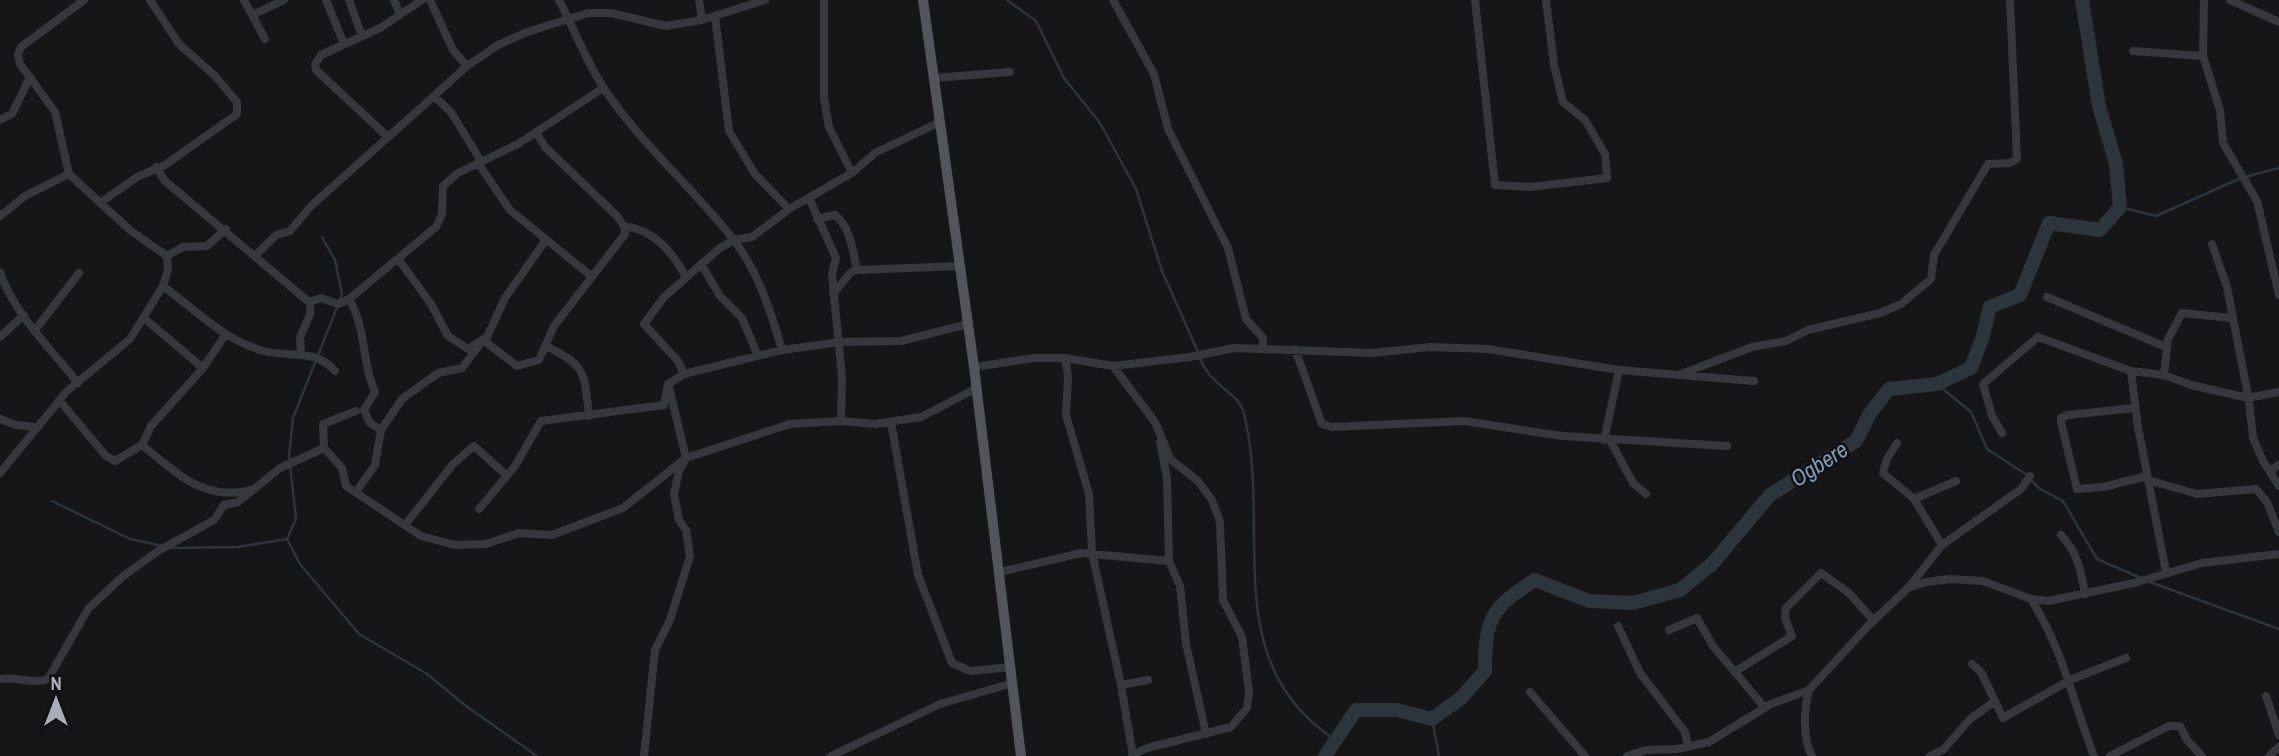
<svg xmlns="http://www.w3.org/2000/svg" width="2279" height="756" viewBox="0 0 2279 756" font-family="'Archivo Narrow',sans-serif">
	<style>
		.lines { fill: none; stroke-linecap: round; stroke-linejoin: round }
		.stream { stroke: #2c353c; stroke-width: 2.5 }
		.river { stroke: #2c353c; stroke-width: 14 }
		.minor { stroke: #37383d; stroke-width: 8 }
		.major { stroke: #53555c; stroke-width: 10 }
		.labels { text-anchor: middle; stroke-width: 5; stroke-linejoin: round; paint-order: stroke }
		.water-label { font-size: 23px; font-style: italic; fill: #7f9bb3; stroke: #111113 }
	</style>
	<rect width="100%" height="100%" fill="#161618"/>
	<g class="lines">
		<!-- stream -->
		<path class="stream" d="M1007,0L1036,21L1064,78L1100,123L1136,189L1162,271L1198,352
			M2120,207L2156,216L2241,178L2279,168
			M322,237L335,260L342,294L340,299
			M1200,358C1208,383 1238,394 1243,410C1274,526 1215,660 1334,739
			M1937,384L1971,412L1987,449L2027,475
			M2031,480L2040,489L2063,501L2097,559L2141,578
			M52,501L130,539L162,546
			M287,539L300,564L359,634L427,674L466,706L537,756
			M287,539L296,519L289,456L293,418L338,305
			M168,548L238,547L287,539
			M2147,581L2279,629
			M1432,719L1439,756"/>
		<!-- river -->
		<path class="river" d="M1325,756L1356,710H1397L1432,719L1461,698L1485,671C1485,618 1491,608 1535,580L1589,601L1633,603L1680,590L1712,564L1770,495L1856,441L1869,415L1889,389L1937,384L1971,368L1982,339L1990,307L2020,295L2049,223L2100,230L2120,207L2116,164L2099,106L2082,0"/>
		<!-- minor -->
		<path class="minor" d="M84,0L21,47L18,54L20,64L55,112L69,174L131,231L167,256
			M244,0L265,39
			M326,0L344,44
			M349,0L362,36
			M394,0L400,15
			M430,0L453,50L467,66
			M559,0C574,29 587,63 605,90C642,145 693,188 733,239C758,271 771,312 782,350
			M699,0L702,20
			M824,0V98L829,127L852,173
			M1113,0L1154,74L1168,129L1228,248L1246,319L1263,338V348
			M1475,0L1495,185L1531,187L1607,178L1605,154L1585,120L1563,102L1554,65L1546,0
			M2204,0L2203,56L2220,110L2223,143L2257,201L2279,295
			M2230,0L2279,22
			M252,15L284,0
			M715,16L729,131L755,174L789,209
			M2133,51L2203,56
			M934,78L1010,72
			M434,96L451,112L481,161
			M0,120L12,114L30,77
			M388,137L316,70L315,64L321,55L380,28L422,0
			M478,163L510,210L591,276
			M156,167L165,181L309,302L311,312L300,337L301,353
			M809,198L836,258L832,274L842,378L841,421
			M100,203L137,177L165,165L237,114V102L214,75L179,44L150,0
			M0,216L25,196L69,174
			M817,219L835,215C851,227 853,253 857,270
			M624,226C654,230 672,251 686,277
			M2212,244L2227,287L2249,401L2253,438L2263,461L2279,486
			M256,255L276,235L290,231L311,206L434,96L467,66L498,45L527,32L588,13H611L666,26L702,20L765,0
			M167,256L183,247L207,246L226,229
			M399,260L431,304L448,336L468,349L487,337L505,298L543,244L544,239
			M701,264L720,296L742,318L758,356
			M0,272C14,314 51,349 78,383
			M163,286C194,309 225,341 264,351C290,358 315,348 335,371
			M833,294L851,272L857,270L960,266
			M2047,297L2166,347
			M349,299C367,329 361,361 375,392L364,410L370,423L381,430
			M309,302L321,298L338,304L349,299L436,227L442,214L443,186L458,173L518,144L603,88
			M144,318L203,368
			M35,330L79,273
			M0,337L24,315
			M546,346C587,366 584,373 589,416
			M1295,349L1322,424L1332,427L1464,421L1562,436L1727,446
			M1065,358L1068,376L1066,415L1089,494L1092,553L1121,685
			M1113,366L1155,422L1171,460L1198,481L1212,500L1220,522L1223,600L1242,637L1249,692L1247,708L1231,727L1147,748L1132,755
			M974,367L1034,358H1065L1113,366L1190,357L1234,348L1372,353L1430,347L1488,349L1619,370L1754,381
			M2131,371L2138,427L2166,572
			M684,374L678,361L644,324L664,297L720,248L734,240L752,237L789,209L852,173L875,153L940,122
			M1681,374L1752,347L1786,341L1808,330L1880,313L1901,304L1931,279L1934,255L1988,164L2010,163L2017,159L2010,0
			M2164,375L2168,339L2182,313L2231,318
			M59,400L106,456L115,461L142,445L151,426L203,368L226,334
			M2135,408L2068,415L2061,418V422L2077,489L2103,487L2147,476
			M0,419L16,425L36,427
			M891,422L918,575L952,663L970,671L1011,667
			M2002,433L1992,416L1983,384L2038,337L2131,371L2164,375L2191,385L2248,398L2279,392
			M1604,440L1619,370
			M1610,440L1633,483L1646,494
			M1160,442L1167,478L1169,561
			M1897,443L1887,459L1883,473L1914,499L1942,545
			M142,445C177,473 203,502 252,490
			M324,448L342,468L346,486L421,536L455,545L486,544L519,533L552,535L623,508L686,458L790,424L841,421L875,424L921,417L977,388
			M2269,471L2279,465
			M0,473L67,391L130,339L163,286L168,270L167,256
			M2148,480L2197,494L2256,489L2267,502L2279,532
			M356,492L375,465L381,430L402,399L438,373L462,368L483,340L517,366L539,360L554,326L625,234L624,226L617,216L545,147L536,132
			M1914,499L1956,481
			M479,509L515,466L541,421L664,405L668,384L684,374L782,350L840,342L901,341L968,324
			M405,525L453,464L474,446L506,475
			M2061,535C2078,553 2081,571 2085,594
			M1000,572L1081,553L1169,561L1180,586L1186,644L1206,734
			M1908,588L1942,545L2021,489L2030,476
			M2031,599C2064,652 2072,699 2094,756
			M1618,626L1640,673L1685,732L1688,747
			M1669,630L1697,618L1713,646L1765,708
			M1972,664L1981,672L2003,718L2070,680L2126,658
			M1736,671L1792,636L1785,618L1786,608L1821,573L1849,593L1874,621
			M0,679C18,676 30,685 48,679L88,609L122,577L158,551L214,520L224,505L238,502L280,468L324,448L323,424L356,411
			M1809,690C1804,709 1802,738 1812,756
			M1530,692L1585,756
			M2266,696L2279,735
			M644,756L655,650L670,620L690,556L686,530L679,520L674,494L679,471L686,458L669,387
			M831,756L940,704L1013,683
			M1133,756L1121,685L1148,680
			M1627,756L1646,750L1677,749L1709,742L1771,704L1809,690L1867,627L1908,588L1926,582L1950,579L1983,581L2031,599L2048,601L2134,583L2202,563L2279,554
			M1930,756L1944,749L1969,720L1995,701
			M2110,756L2169,726H2180L2187,740L2202,756
			M2269,756L2279,747"/>
		<!-- major -->
		<path class="major" d="M923,0L974,367L1021,756"/>
	</g>
	<g class="labels">
		<!-- water labels -->
		<g class="water-label">
			<text transform="translate(1819 464) rotate(-33)" y="8">Ogbere</text>
		</g>
	</g>
	<!-- north arrow -->
	<g transform="translate(56 700)" stroke="#111113" stroke-width="5" paint-order="stroke">
	<path d="M0-5L12 26L0 18L-12 26Z" fill="#a8adb8"/>
	<text y="-10" font-size="19" font-weight="bold" text-anchor="middle" fill="#a8adb8">N</text>
	</g>
</svg>
